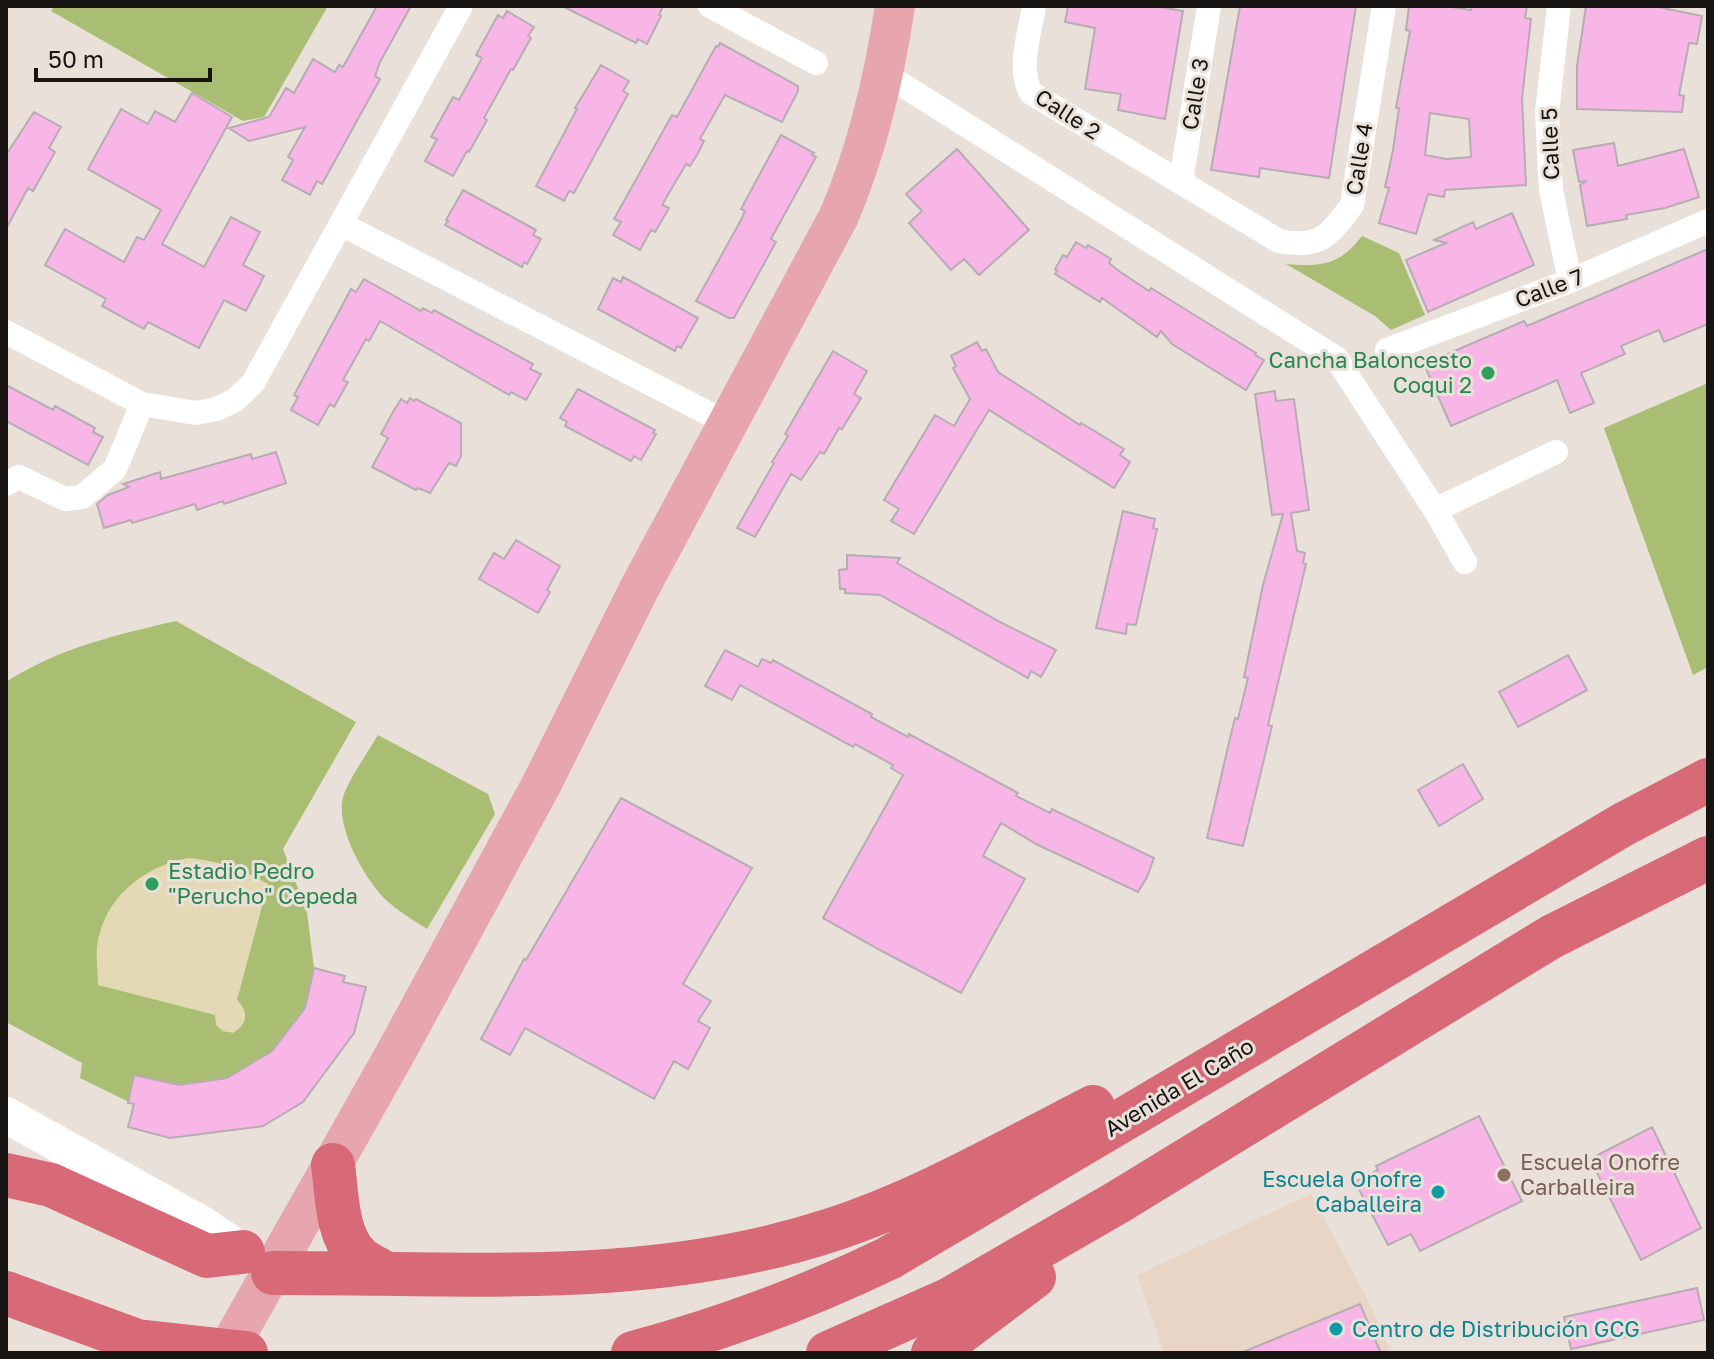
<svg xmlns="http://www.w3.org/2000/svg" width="1714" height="1359" viewBox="0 0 1714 1359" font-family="'Golos Text',sans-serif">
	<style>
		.industrial { fill: #e9d5c6 }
		.green { fill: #a9be73 }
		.sand { fill: #e3d9b4 }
		.building { fill: #f7b6e5; stroke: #b6acb3; stroke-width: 2; fill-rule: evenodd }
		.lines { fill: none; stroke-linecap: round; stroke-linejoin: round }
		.street { stroke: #fff; stroke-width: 24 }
		.secondary { stroke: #fff; stroke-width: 36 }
		.primary { stroke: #e7a6ad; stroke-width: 40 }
		.highway { stroke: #d76a76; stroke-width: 44 }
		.leisure-dot { fill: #2e9e5b; stroke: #e9e1d9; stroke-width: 3 }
		.education-dot { fill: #8d6e63; stroke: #e9e1d9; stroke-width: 3 }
		.culture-dot { fill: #0f9aa8; stroke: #e9e1d9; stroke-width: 3 }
		.labels { text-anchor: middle; stroke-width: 6; stroke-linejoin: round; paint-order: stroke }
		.street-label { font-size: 22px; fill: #171411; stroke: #e9e1d9 }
		.leisure-label { font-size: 22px; fill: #27864d; stroke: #e9e1d9; text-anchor: end }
		.education-label { font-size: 22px; fill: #785e54; stroke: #e9e1d9; text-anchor: start }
		.culture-label { font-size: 22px; fill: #0d838f; stroke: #e9e1d9; text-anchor: end }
	</style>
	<rect width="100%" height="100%" fill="#e9e1d9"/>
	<!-- industrial -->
	<path class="industrial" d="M1311,1194L1369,1302L1391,1353H1164L1137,1275Z"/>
	<!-- green -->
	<path class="green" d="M54,6H328L264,117L243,121L51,11Z
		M1362,236L1399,253L1425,315L1391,330L1375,316L1286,264C1321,267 1340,265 1362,236Z
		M1708,383V667L1693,675L1604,428Z
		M176,621L356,722L283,849L307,912L314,968L345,976L344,982L366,987L354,1033L310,1092L300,1098L302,1102L259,1128L255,1122L245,1128L170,1138L128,1127L133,1104L80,1078L82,1063L6,1022V682C59,648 115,635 176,621Z
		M378,735L488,794L495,814L427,929C413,920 398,911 386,900C365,880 333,824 344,794C352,774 367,754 378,735Z"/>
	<!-- sand -->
	<path class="sand" d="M188,858C220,861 241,869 268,884L237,1000C249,1012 248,1024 233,1033L223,1031L216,1025L215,1015L98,985C98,973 96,959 97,947C103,898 143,867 188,858Z"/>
	<!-- building -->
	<path class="building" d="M377,6H411L380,62L375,76L380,79L322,184L317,181L310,195L282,180L293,160L288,157L305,127L249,141L229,128L269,117L286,88L294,93L313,59L335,72L339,65L343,67Z
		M562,6H663L659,15L661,16L647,44L638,39L636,43Z
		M1068,6H1155L1183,11L1165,119L1118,110L1121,94L1085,89L1095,28L1065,22Z
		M1240,6H1356L1329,178L1260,168L1259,177L1211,170Z
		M1409,6H1446L1471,10L1472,6H1527L1525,18L1531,19L1522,98L1526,185L1445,190L1444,197L1428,194L1416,234L1379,223L1389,188L1385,187L1393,150L1399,108H1396L1410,31L1406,30ZM1430,113L1469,119L1471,157L1446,159L1425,155Z
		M1586,6H1653L1702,16L1697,44L1689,43L1679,95L1684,96L1682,112L1577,109V66Z
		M507,11L534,27L528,36L531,38L513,70L511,69L484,118L487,120L469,152L467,151L453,176L425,161L437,139L431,137L453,97L459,100L482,58L476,55L498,15L503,18Z
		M720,43L798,86V91L782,122L725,95L700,139L704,141L697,155L690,166L686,164L662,205L669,208L655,232L651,230L640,250L613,235L621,222L614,219L672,115L677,117L716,46L718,47Z
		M601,65L629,81L623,91L628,94L574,193L569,191L564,201L536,186L577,109L575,108Z
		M192,93L232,117L162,244L204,267L231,217L260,232L243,265L264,276L246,311L224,300L199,348L148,322L144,329L102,306L106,299L45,265L65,229L124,262L137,237L144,240L161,210L88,169L121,109L148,124L155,111L175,122Z
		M34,112L61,127L49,148L55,152L33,191L28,188L6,229V155Z
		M781,135L814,153L812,155L816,157L771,239L776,242L734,318H729L696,301L741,220L745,211L741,209Z
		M1614,143L1618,166L1684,149L1699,197L1665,208L1626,215L1627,219L1587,226L1580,185L1587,181L1579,182L1573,150Z
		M957,149L1029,230L979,275L964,259L951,270L909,223L922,211L906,194Z
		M463,190L536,230L533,235L541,239L527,264L524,262L522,267L445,225L448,221L446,220Z
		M1512,213L1534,265L1428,312L1406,260L1446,243L1434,240L1473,222L1476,229Z
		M1076,242L1086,248L1088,245L1111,259L1109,263L1119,271L1149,291L1151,288L1256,353L1255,355L1264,360L1246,390L1172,344L1161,331L1157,337L1102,298L1100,302L1055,274L1057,271L1055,269L1063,255L1067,257Z
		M1708,249V324L1664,342L1659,330L1621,346L1625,354L1581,373L1594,403L1570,413L1557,380L1451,426L1424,364L1524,321L1527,326Z
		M623,277L698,318L681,348L677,346L675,351L598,309L613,278L621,282Z
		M364,279L421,311L423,308L432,313L434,310L533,364L530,369L541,374L526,400L511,392L509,395L380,321L369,341L366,339L343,380L348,382L334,407L330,404L318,425L291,410L298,397L294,395L343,304L351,289L356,292Z
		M977,342L982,351L986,349L998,372L1080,425L1081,423L1124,449L1120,455L1130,462L1114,488L989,410L914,534L891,521L899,509L884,500L935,415L954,426L970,399L953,368L956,366L951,356Z
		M833,351L867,371L854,394L861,398L842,429L839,428L824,454L820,452L801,480L791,474L755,537L737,528L774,463L772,462L788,436L785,434Z
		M6,385L53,410L55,406L95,428L93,432L103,437L88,465L6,421Z
		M578,389L655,430L653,433L656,434L641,460L634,456L631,461L565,426L567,422L560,418Z
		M1275,391L1276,401L1294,399L1309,510L1291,513L1297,551L1305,553L1303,563L1306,564L1268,725L1272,726L1243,846L1207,838L1230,738L1235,718L1238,719L1248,678L1244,677L1263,585L1283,514L1272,515L1255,394Z
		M410,398L414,401L416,399L461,423V456L456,466L449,463L430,493L418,488L416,490L372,467L388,438L381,434L393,412L401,399L407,403Z
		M276,452L286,483L224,504L223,501L197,510L195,504L132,523L131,520L104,528L97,504L108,495L129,487L123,484L160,472L161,479L251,454L252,459Z
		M1123,511L1155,519L1153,528L1157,529L1136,625L1127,624L1126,634L1096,628Z
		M516,540L560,566L547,590L550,592L538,613L479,579L494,553L504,559Z
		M847,555L900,558L897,563L1000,622L1056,650L1041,677L1031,671L1028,678L880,595L845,593V589H840L839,570L847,569Z
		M725,650L758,667L762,659L771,663L773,660L872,714L871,717L908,737L909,734L1018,793L1016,796L1050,813L1052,809L1154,858L1147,877L1138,892L1036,844L1001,823L983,856L1025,879L961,993L880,950L823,918L903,775L891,768L893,765L855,744L853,747L740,685L732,700L705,686Z
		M1568,655L1587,690L1518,727L1499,692Z
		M1463,764L1483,799L1439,826L1418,790Z
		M621,798L752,868L683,984L711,1001L698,1021L710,1028L688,1069L674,1061L654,1099L525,1028L510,1055L481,1039L524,959L526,960Z
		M314,968L345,976L343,982L366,987L354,1033L303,1102L263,1126L170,1138L128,1127L134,1104L128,1103L134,1075L179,1085L227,1078L272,1051L305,1008Z
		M1479,1116L1522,1201L1420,1251L1411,1234L1388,1245L1355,1182L1378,1170L1376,1166Z
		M1652,1127L1701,1228L1641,1260L1590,1159Z
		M1697,1288L1704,1320L1571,1349L1564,1317Z
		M1360,1304L1381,1353H1243V1352Z"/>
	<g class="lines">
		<!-- street -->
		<path class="street" d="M710,6L816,63
			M1034,6C1030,33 1017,69 1031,93L1279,241C1320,249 1329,236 1352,205L1384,6
			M1559,6L1547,113L1551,190L1570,281
			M885,74L1336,358L1435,510L1465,562
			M1181,182L1209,6
			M341,224L727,423
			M6,332L142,404L196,413L217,409L235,400L253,383L461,6
			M1387,350L1570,281L1708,221
			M6,484L19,477L65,499L82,497L115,469L142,404
			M1435,510L1556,452"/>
		<!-- secondary -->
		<path class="secondary" d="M6,1115L202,1224L257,1261"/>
		<!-- primary -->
		<path class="primary" d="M226,1353L395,1054L540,787L638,591L839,216C868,148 884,79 895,6"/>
		<!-- highway -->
		<path class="highway" d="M333,1165C337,1193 336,1233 357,1255C363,1262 375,1267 383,1272
			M6,1175L51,1185L207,1256L243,1252
			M273,1273C461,1272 648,1290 831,1230C923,1200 1007,1151 1093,1107
			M6,1293L137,1341L246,1353
			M633,1353C722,1329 806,1298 889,1258L1624,824L1708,780
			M828,1353L950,1299L1118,1202L1551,937L1708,858
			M933,1353L1034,1277"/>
	</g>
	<!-- markers -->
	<g class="leisure-dot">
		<circle cx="1488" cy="373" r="8"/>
		<circle cx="152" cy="884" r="8"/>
	</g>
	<circle class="education-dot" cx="1504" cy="1175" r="8"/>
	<g class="culture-dot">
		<circle cx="1438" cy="1192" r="8"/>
		<circle cx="1336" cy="1329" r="8"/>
	</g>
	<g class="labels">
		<!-- street labels -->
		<g class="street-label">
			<text transform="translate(1195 94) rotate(-81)" y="8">Calle 3</text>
			<text transform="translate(1068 114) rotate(33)" y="8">Calle 2</text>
			<text transform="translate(1550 144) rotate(-92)" y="8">Calle 5</text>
			<text transform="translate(1359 159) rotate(-81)" y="8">Calle 4</text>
			<text transform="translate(1549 288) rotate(-21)" y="8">Calle 7</text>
			<text transform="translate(1179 1087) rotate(-31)" y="8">Avenida El Caño</text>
		</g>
		<!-- leisure labels -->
		<g class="leisure-label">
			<text x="1472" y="368">Cancha Baloncesto<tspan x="1472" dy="25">Coqui 2</tspan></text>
			<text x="168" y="879" text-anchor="start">Estadio Pedro<tspan x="168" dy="25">"Perucho" Cepeda</tspan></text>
		</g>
		<!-- education labels -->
		<g class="education-label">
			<text x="1520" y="1170">Escuela Onofre<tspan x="1520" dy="25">Carballeira</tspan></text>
		</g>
		<!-- culture labels -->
		<g class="culture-label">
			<text x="1422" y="1187">Escuela Onofre<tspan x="1422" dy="25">Caballeira</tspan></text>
			<text x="1352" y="1337" text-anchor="start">Centro de Distribución GCG</text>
		</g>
	</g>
	<!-- border -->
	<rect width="1714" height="1359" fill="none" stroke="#171411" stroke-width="16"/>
	<!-- scale -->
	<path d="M36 68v12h174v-12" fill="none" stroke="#171411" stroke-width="4"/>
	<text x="48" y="68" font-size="24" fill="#171411" stroke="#e9e1d9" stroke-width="6" paint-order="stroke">50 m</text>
</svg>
